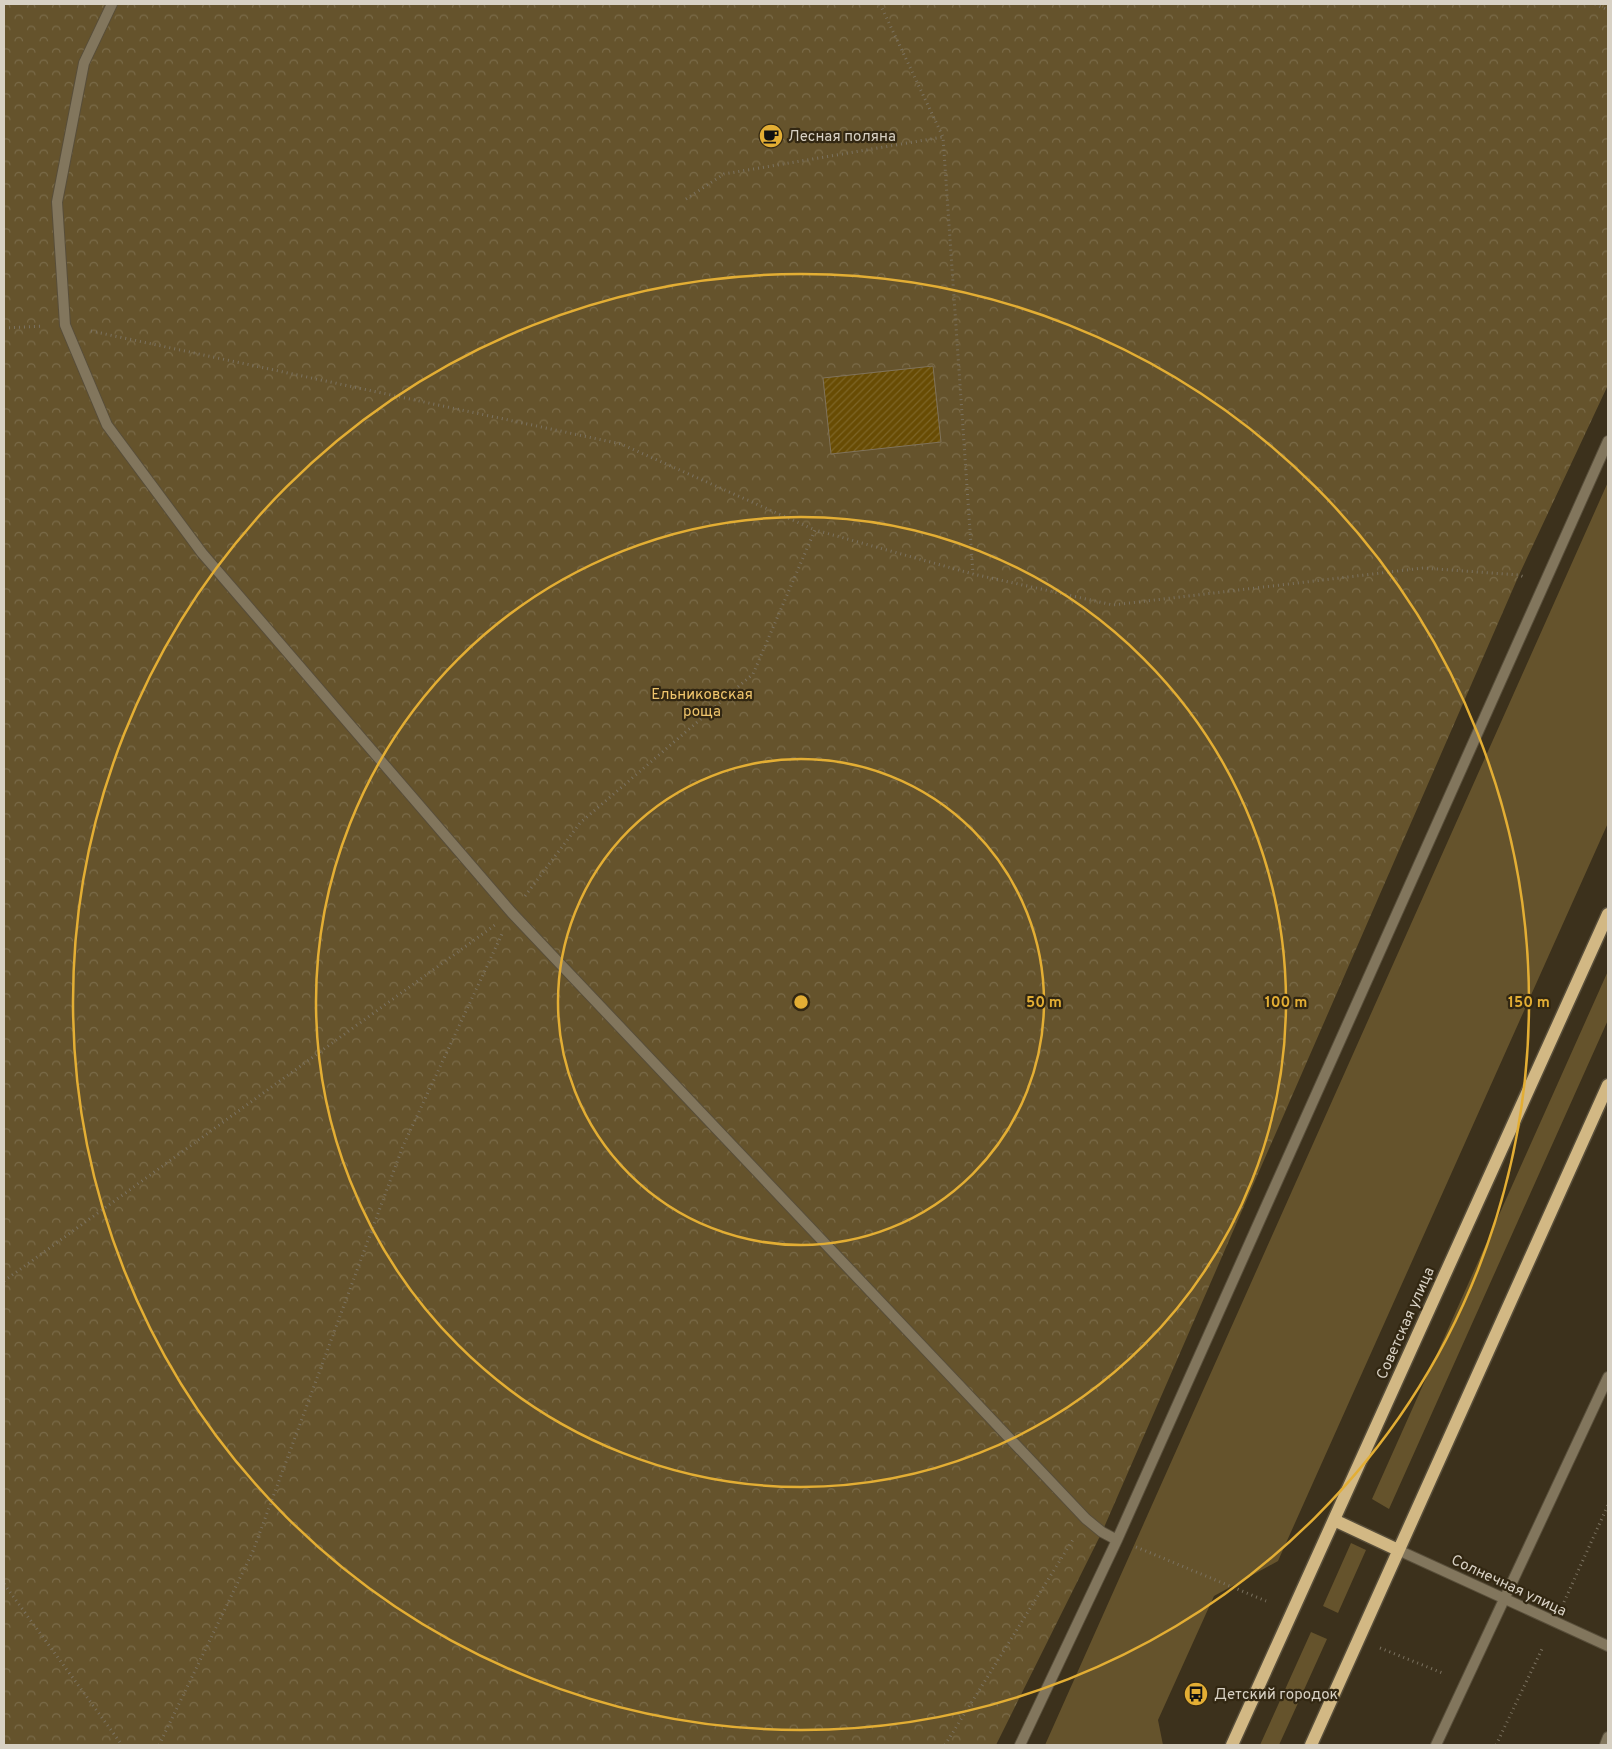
<svg xmlns="http://www.w3.org/2000/svg" width="1612" height="1749" viewBox="0 0 1612 1749" font-family="Overpass,sans-serif">
	<style>
		.green { fill: #65532c }
		.park { fill: url(#park-crowns) }
		.building { fill: url(#building-hatch); stroke: #80735c }
		.lines { fill: none; stroke-linecap: round; stroke-linejoin: round }
		.lane-casing { stroke: #584e3a; stroke-width: 12 }
		.street-casing { stroke: #584e3a; stroke-width: 12 }
		.primary-casing { stroke: #584e3a; stroke-width: 15 }
		.path { stroke: #7b7260; stroke-width: 3; stroke-dasharray: 1 4; stroke-linecap: butt }
		.lane { stroke: #82765d; stroke-width: 10 }
		.street { stroke: #82765d; stroke-width: 10 }
		.primary { stroke: #d2b884; stroke-width: 12 }
		.ring { fill: none; stroke: #e3ae34; stroke-width: 2.5 }
		.labels { text-anchor: middle; stroke-width: 4.5; stroke-linejoin: round; paint-order: stroke }
		.poi-label { font-size: 15px; fill: #d8d1c4; stroke: #322712; text-anchor: start }
		.park-label { font-size: 15px; fill: #efc56c; stroke: #322712 }
		.street-label { font-size: 15px; fill: #d8d1c4; stroke: #322712 }
		.centre { fill: #e3ae34; stroke: #322712; stroke-width: 2.5 }
		.ring-label { font-size: 15px; text-anchor: middle; font-weight: bold; fill: #e3ae34; stroke: #322712; stroke-width: 4.5; stroke-linejoin: round; paint-order: stroke }
	</style>
	<defs>
		<pattern id="park-crowns" width="20" height="18" patternUnits="userSpaceOnUse" patternTransform="scale(1.25)"><rect width="20" height="18" fill="#65532c"/><path d="M2 6a3 3 0 1 1 6 0M12 15a3 3 0 1 1 6 0" fill="none" stroke="#7a6b49"/></pattern>
		<pattern id="building-hatch" width="6" height="6" patternUnits="userSpaceOnUse" patternTransform="scale(1.25)"><rect width="6" height="6" fill="#684c04"/><path d="M-1 1l2-2M0 6l6-6M5 7l2-2" fill="none" stroke="#7d6527"/></pattern>
	</defs>
	<rect width="100%" height="100%" fill="#3c311c"/>
	<!-- green -->
	<path class="green" d="M1608,482V823L1278,1561L1214,1596L1158,1720L1163,1745H1045Z
		M1608,971V1020L1389,1509L1372,1499Z
		M1351,1543L1366,1550L1338,1613L1323,1606Z
		M1311,1632L1327,1639L1279,1745H1260Z"/>
	<!-- park -->
	<path class="park" d="M4,4H1608V385L1519,575L1102,1532L996,1745H4Z"/>
	<!-- building -->
	<path class="building" d="M933,366L941,442L831,454L823,378Z"/>
	<g class="lines">
		<!-- lane casing -->
		<g class="lane-casing">
			<path id="lane" d="M1436,1745L1608,1377
				M1605,1745L1608,1737"/>
		</g>
		<!-- street casing -->
		<g class="street-casing">
			<path id="street" d="M112,4L84,63L57,202L65,325L107,425L202,553L512,913L1086,1519L1102,1532L1117,1540
				M1398,1550L1608,1646
				M1020,1745L1117,1540L1608,441"/>
		</g>
		<!-- primary casing -->
		<g class="primary-casing">
			<path id="primary" d="M1334,1520L1398,1550
				M1232,1745L1608,914
				M1311,1745L1608,1085"/>
		</g>
		<!-- path -->
		<path class="path" d="M880,4L943,137L973,574
			M1595,4L1608,10
			M686,199L724,174L943,137
			M4,328L43,326
			M91,331L621,444L815,530
			M525,896L580,823L753,674L815,530L973,574L1113,605L1423,568L1519,575L1524,577
			M4,1281L495,925
			M1136,1547L1266,1601
			M4,1584L122,1745
			M1564,1602L1608,1505
			M1380,1648L1445,1674
			M159,1745L253,1551L403,1146L502,934
			M945,1745L1074,1538
			M1496,1745L1542,1649"/>
		<!-- lane -->
		<use href="#lane" class="lane"/>
		<!-- street -->
		<use href="#street" class="street"/>
		<!-- primary -->
		<use href="#primary" class="primary"/>
	</g>
	<!-- distance rings -->
	<g class="ring">
		<circle cx="801" cy="1002" r="243"/>
		<circle cx="801" cy="1002" r="485"/>
		<circle cx="801" cy="1002" r="728"/>
	</g>
	<!-- icons -->
	<defs>
		<g id="cafe-disc" transform="scale(1.25)"><circle r="9.5" fill="#e3ae34" stroke="#322712"/><path d="M-5.5-4.5H6V0H3Q3 3.5 0 3.5H-2.5Q-5.5 3.5-5.5 0ZM3-3.2v2h1.7v-2ZM-6 4.5H4V6H-6Z" fill="#111"/></g>
		<g id="bus-disc" transform="scale(1.25)"><circle r="9.5" fill="#e3ae34" stroke="#322712"/><path d="M-5-6H5V4H4V6H2V4H-2V6H-4V4H-5ZM-3.5-4V0h7V-4ZM-3.5 1.2v1.5H-2V1.2ZM2 1.2v1.5H3.5V1.2Z" fill="#111"/></g>
	</defs>
	<g fill-rule="evenodd">
		<use href="#cafe-disc" x="771" y="136"/>
		<use href="#bus-disc" x="1196" y="1694"/>
	</g>
	<g class="labels">
		<!-- poi labels -->
		<g class="poi-label">
			<text x="788" y="141">Лесная поляна</text>
			<text x="1214" y="1699">Детский городок</text>
		</g>
		<!-- park labels -->
		<g class="park-label">
			<text x="702" y="699">Ельниковская<tspan x="702" dy="17">роща</tspan></text>
		</g>
		<!-- street labels -->
		<g class="street-label">
			<text transform="translate(1405 1323) rotate(-66)" y="5">Советская улица</text>
			<text transform="translate(1509 1585) rotate(25)" y="5">Солнечная улица</text>
		</g>
	</g>
	<circle cx="801" cy="1002" r="8" class="centre"/>
	<g class="ring-label">
		<text x="1044" y="1007">50 m</text>
		<text x="1286" y="1007">100 m</text>
		<text x="1529" y="1007">150 m</text>
	</g>
	<!-- border -->
	<rect width="1612" height="1749" fill="none" stroke="#d8d1c4" stroke-width="10"/>
</svg>
